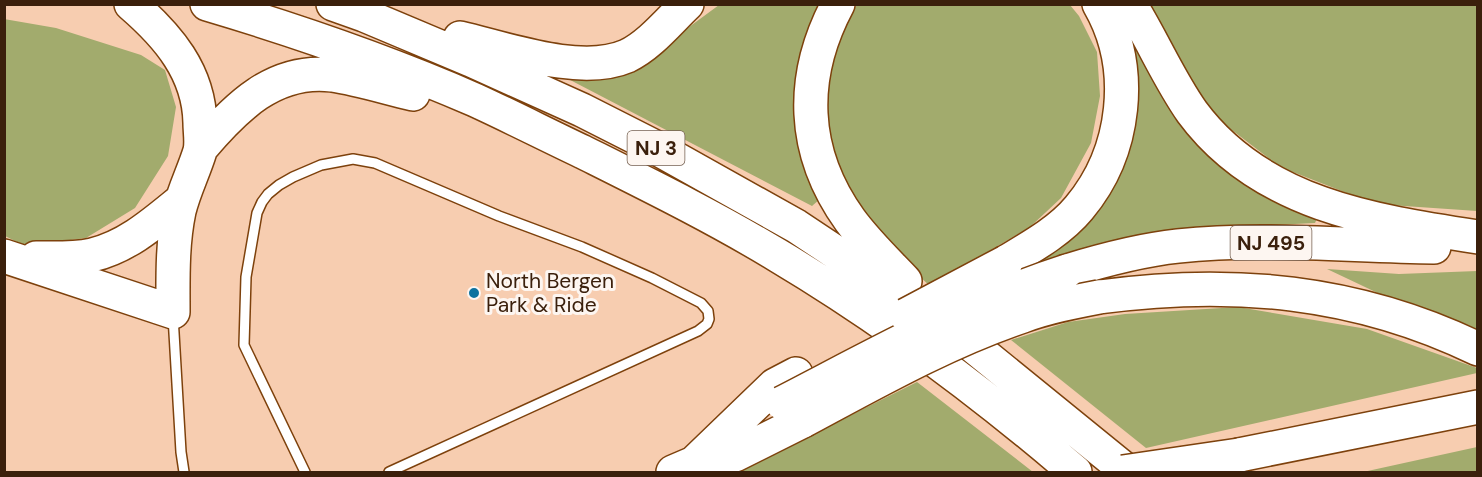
<svg xmlns="http://www.w3.org/2000/svg" width="1482" height="477" viewBox="0 0 1482 477" font-family="'DM Sans',sans-serif">
	<style>
		.green { fill: #a2ab6d }
		.lines { fill: none; stroke-linecap: round; stroke-linejoin: round }
		.lane-casing { stroke: #7d410c; stroke-width: 12 }
		.highway-casing { stroke: #7d410c; stroke-width: 36 }
		.lane { stroke: #fff; stroke-width: 9 }
		.highway { stroke: #fff; stroke-width: 33 }
		.highway-bridge-casing { stroke: #7d410c; stroke-width: 36; stroke-linecap: butt }
		.highway-bridge { stroke: #fff; stroke-width: 33 }
		.poi-dot { fill: #0c729f; stroke: #fdf6f1; stroke-width: 2 }
		.labels { text-anchor: middle; stroke-width: 6; stroke-linejoin: round; paint-order: stroke }
		.shield { fill: #fdf6f1; stroke: #756051; stroke-width: 1.5 }
		.shield-label { font-size: 20px; font-weight: bold; fill: #3b200c }
		.poi-label { font-size: 21px; fill: #3b200c; stroke: #fdf6f1; text-anchor: start }
	</style>
	<rect width="100%" height="100%" fill="#f7cdb0"/>
	<!-- green -->
	<path class="green" d="M719,5H824L820,199L812,206L551,70L655,52Z
		M857,5H1070L1079,16L1097,52L1100,96L1091,143L1061,198L1030,227L930,286L899,258L847,196L827,138L826,74L845,21Z
		M1141,5H1477V211L1375,204L1280,167L1207,111Z
		M1118,14L1191,130L1318,216L1315,223L1192,229L1018,272L1094,210Z
		M4,19L56,28L141,55L165,70L176,107L168,156L135,208L86,238L25,246L5,236Z
		M1327,269L1399,274L1477,271V340Z
		M1238,307L1367,329L1477,368V373L1146,448L1011,340L1068,322L1125,314Z
		M917,382L1033,472H735L749,466Z
		M1477,447V472H1363Z"/>
	<g class="lines">
		<!-- lane casing -->
		<g class="lane-casing">
			<path id="lane" d="M173,316L181,452L184,472
				M305,472L244,345L246,277L257,213L262,202L268,194L279,185L293,177L321,165L353,159L375,163L499,216L582,247L652,278L701,303L708,311L709,319L707,324L698,331L389,472"/>
		</g>
		<!-- highway casing -->
		<g class="highway-casing">
			<path id="highway" d="M207,4C298,31 388,62 475,100C512,117 547,135 583,152C649,185 714,217 777,255C881,317 983,393 1075,472
				M333,4L364,15L471,60L582,110L653,146L796,226L957,333L1128,472
				M838,4C799,77 801,152 850,220C866,242 886,261 905,281
				M1130,4C1152,39 1168,78 1192,112C1260,204 1372,221 1478,237
				M460,38C507,49 581,76 627,56C650,45 669,21 687,4
				M201,148C235,108 274,68 332,75C359,79 387,88 413,94
				M4,256L173,312C173,279 172,244 179,211C184,190 194,171 200,151C202,142 200,132 200,123C199,72 168,36 131,4
				M36,258C54,258 74,259 92,255C127,247 155,222 182,200
				M1006,262C1031,247 1060,231 1079,208C1126,152 1136,68 1099,4
				M1067,271C1103,260 1140,250 1178,246C1263,237 1349,246 1434,247
				M1099,297C1231,279 1356,290 1478,349
				M694,463L775,385L796,374
				M1213,464L1239,455L1478,407
				M673,472L694,463L735,455L803,421"/>
		</g>
		<!-- lane -->
		<use href="#lane" class="lane"/>
		<!-- highway -->
		<use href="#highway" class="highway"/>
		<!-- highway-bridge casing -->
		<g class="highway-bridge-casing">
			<path id="highway-bridge" d="M906,315L1006,262
				M782,403C875,355 967,303 1067,271
				M803,421C874,383 946,342 1023,316C1047,307 1073,302 1099,297
				M1123,472L1239,455"/>
		</g>
		<!-- highway-bridge -->
		<use href="#highway-bridge" class="highway-bridge"/>
	</g>
	<!-- markers -->
	<circle class="poi-dot" cx="474" cy="293" r="6"/>
	<g class="labels">
		<!-- shield labels -->
		<g class="shield">
			<rect x="627.5" y="131" width="57" height="34" rx="4.5"/>
			<rect x="1230.5" y="226" width="81" height="34" rx="4.5"/>
		</g>
		<g class="shield-label">
			<text x="656" y="155">NJ 3</text>
			<text x="1271" y="250">NJ 495</text>
		</g>
		<!-- poi labels -->
		<g class="poi-label">
			<text x="486" y="288">North Bergen<tspan x="486" dy="24">Park &amp; Ride</tspan></text>
		</g>
	</g>
	<!-- border -->
	<rect width="1482" height="477" fill="none" stroke="#3b200c" stroke-width="12"/>
</svg>
